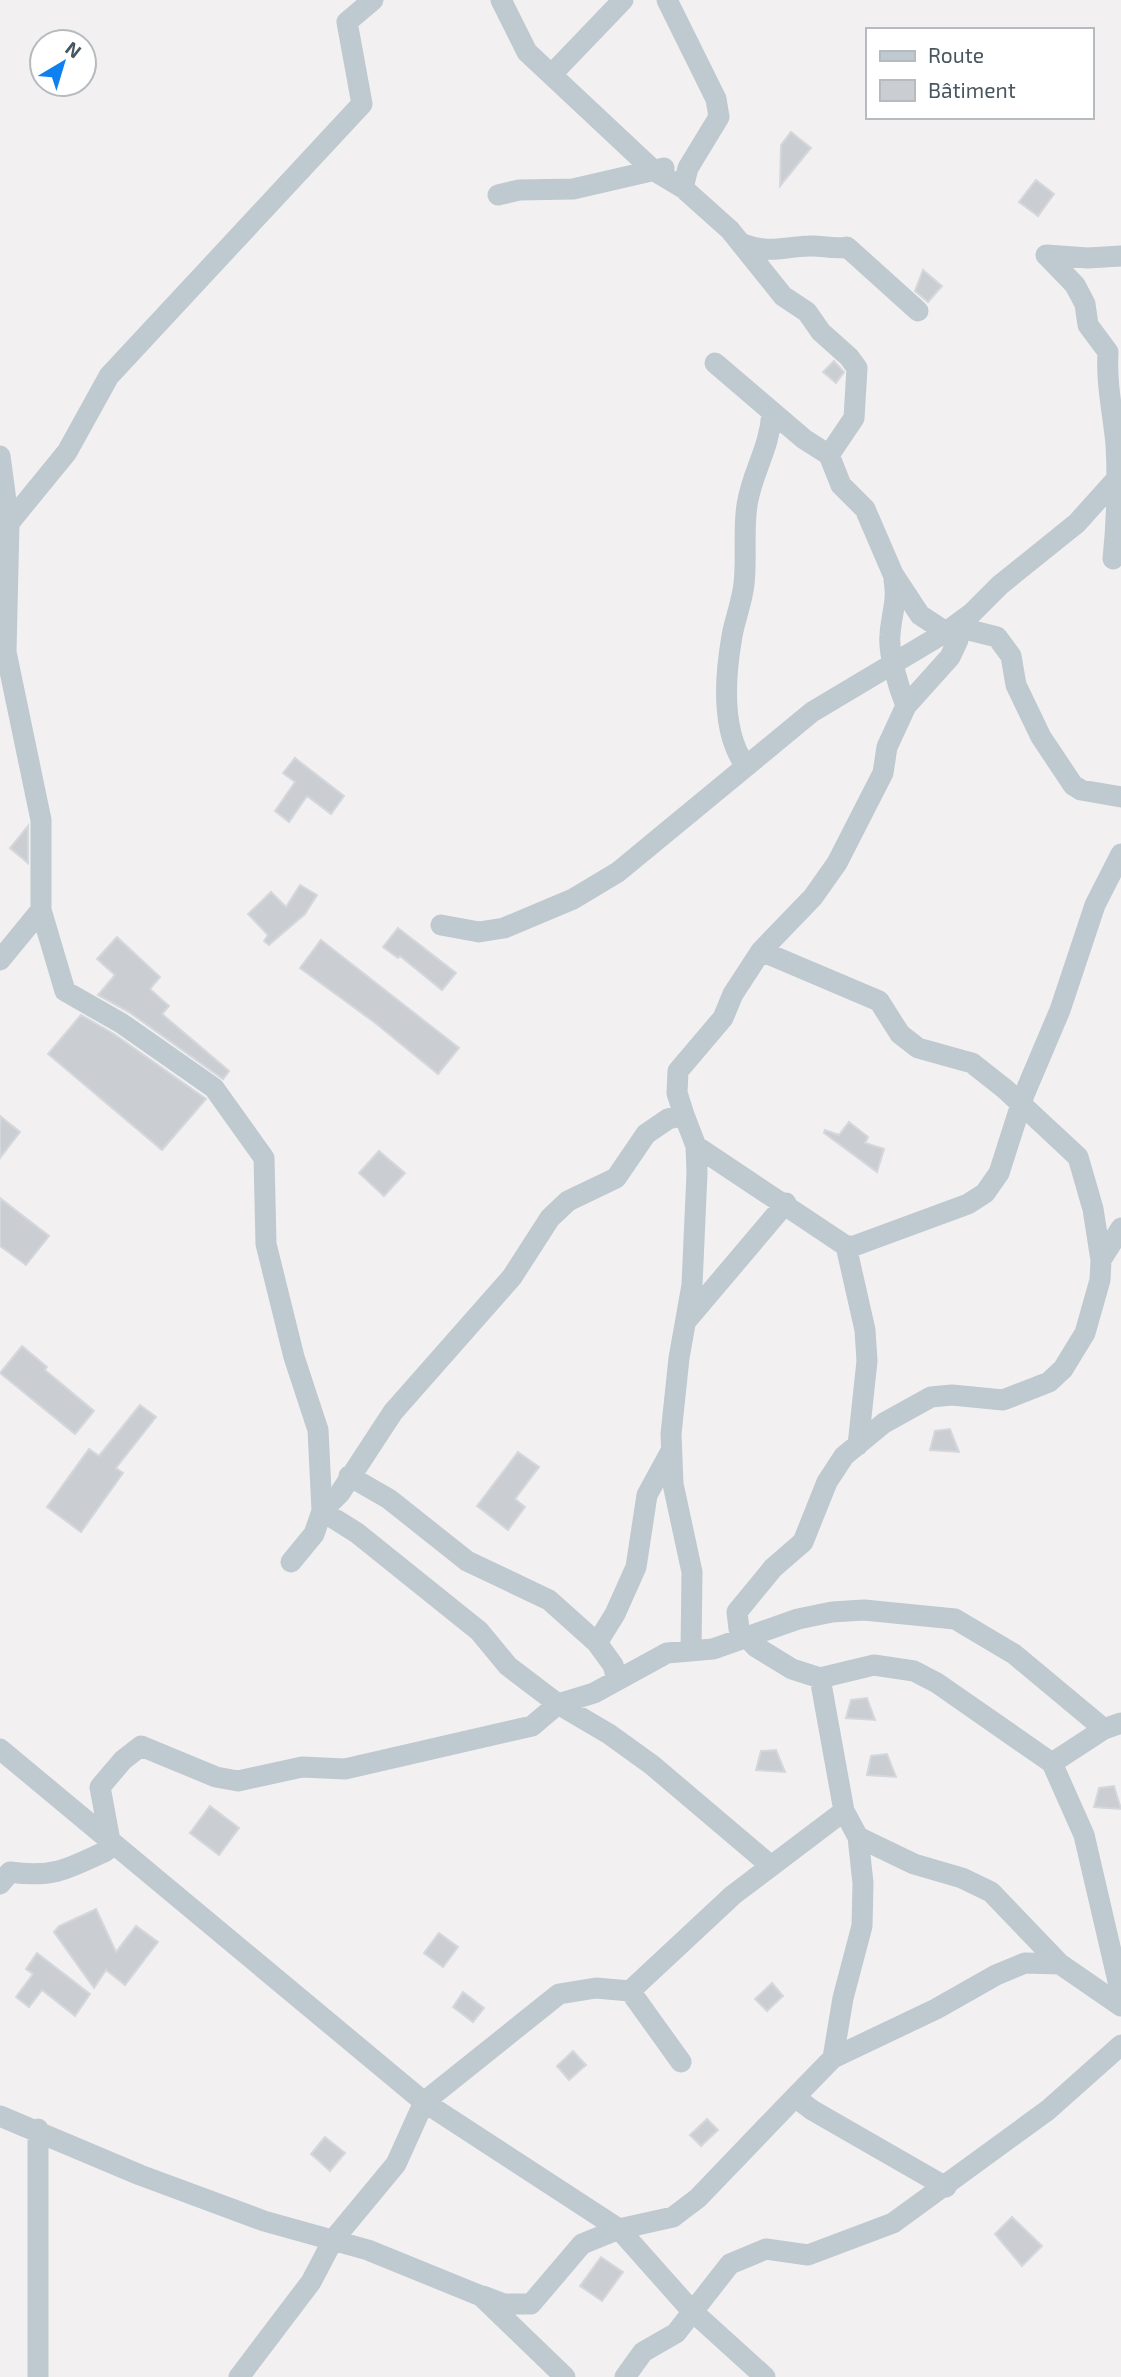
<svg xmlns="http://www.w3.org/2000/svg" width="1121" height="2377" viewBox="0 0 1121 2377" font-family="'Exo 2',sans-serif">
	<style>
		.building { fill: #caced3; stroke: #d4d7dc; stroke-width: 2 }
		.lines { fill: none; stroke-linecap: round; stroke-linejoin: round }
		.minor { stroke: #bec9d0; stroke-width: 21 }
	</style>
	<rect width="100%" height="100%" fill="#f3f0f1"/>
	<!-- building -->
	<path class="building" d="M791,132L811,148L780,186L781,145Z
		M1036,180L1054,194L1038,216L1019,202Z
		M923,270L942,286L928,302L915,291Z
		M834,361L844,372L836,383L823,372Z
		M295,758L344,796L331,814L307,796L289,822L275,811L295,782L283,773Z
		M28,826V863L10,848Z
		M300,885L317,895L305,914L269,945L264,941L268,935L248,914L271,892L286,907Z
		M398,928L456,973L442,990L400,956L398,958L383,947Z
		M117,937L160,977L150,989L169,1006L162,1014L229,1071L223,1079L129,1012L98,995L115,975L97,959Z
		M321,940L459,1048L438,1074L374,1022L300,968Z
		M81,1015L114,1034L206,1099L162,1150L48,1054Z
		M0,1116L20,1132L0,1158Z
		M849,1122L868,1137L865,1143L884,1149L877,1172L824,1133L825,1130L839,1135Z
		M379,1151L405,1173L384,1196L359,1173Z
		M0,1198L49,1236L26,1265L0,1246Z
		M22,1346L47,1367L45,1370L94,1411L75,1434L0,1373Z
		M140,1405L156,1417L116,1468L123,1473L81,1532L47,1507L89,1449L99,1456Z
		M950,1429L959,1452L930,1450L935,1431Z
		M518,1452L539,1467L515,1499L525,1507L508,1530L477,1506Z
		M867,1698L875,1720L846,1718L851,1700Z
		M776,1750L785,1772L756,1770L761,1751Z
		M887,1754L896,1777L867,1775L871,1756Z
		M1114,1786L1121,1809L1094,1807L1099,1788Z
		M210,1806L239,1828L219,1855L190,1833Z
		M96,1909L116,1952L136,1926L158,1942L125,1985L106,1970L94,1988L54,1932L59,1926Z
		M439,1933L458,1947L443,1967L424,1953Z
		M37,1953L90,1994L75,2016L42,1990L29,2007L16,1997L33,1974L26,1969Z
		M772,1983L783,1996L767,2011L755,1999Z
		M463,1992L484,2008L473,2022L453,2007Z
		M573,2051L586,2065L569,2080L557,2066Z
		M707,2119L718,2130L701,2146L690,2135Z
		M325,2137L345,2153L330,2171L311,2154Z
		M1012,2217L1042,2246L1022,2266L995,2234Z
		M601,2257L623,2272L602,2301L580,2286Z"/>
	<g class="lines">
		<!-- minor -->
		<path class="minor" d="M373,0L347,22L362,104L109,376L67,452L9,523L6,652L41,820V910L65,991L121,1023L214,1088L264,1158L266,1244L294,1357L318,1430L322,1511L357,1533L479,1631L508,1666L558,1704L609,1734L652,1765L771,1866
			M501,0L527,52L653,170L683,188L730,230L783,296L807,312L821,332L849,357L857,368L854,418L829,455
			M667,0L716,99L719,117L688,168L683,188
			M552,74L623,0
			M498,195L519,190L573,189L664,168
			M743,244C770,254 782,247 809,246C823,245 833,250 847,247L918,311
			M1046,255L1075,285L1085,304L1088,325L1108,352C1106,384 1113,413 1116,444C1118,482 1117,521 1113,559
			M1046,255L1088,258L1121,256
			M715,363L804,439L829,455L841,485L865,509L893,574L920,615L946,632L969,630L997,637L1011,656L1016,685L1041,737L1073,785L1081,790L1121,797
			M0,456L9,523
			M894,580C898,601 891,615 890,635C888,654 899,688 906,706
			M745,765C721,731 725,676 732,636C735,619 742,602 744,584C747,558 743,531 747,505C752,472 769,451 772,413
			M441,925L479,932L504,928L573,899L618,872L812,712L946,632L972,613L1000,585L1077,523L1121,474
			M761,951L879,1001L900,1034L918,1048L972,1063L1005,1089L1078,1157L1093,1209L1101,1260
			M0,960L41,910
			M684,1115L696,1146L697,1173L692,1285L679,1358L671,1434L673,1484L692,1572L691,1651
			M696,1146L846,1246H854L968,1204L985,1193L999,1173L1024,1095L1060,1010L1095,905L1121,854
			M1121,1228L1101,1260L1100,1280L1085,1333L1063,1369L1049,1382L1003,1400L952,1395L931,1397L884,1423L844,1456L827,1482L803,1542L773,1568L737,1612L739,1629L756,1647L792,1669L820,1678L874,1665L914,1671L937,1683L1052,1763L1084,1835L1121,1994
			M846,1246L865,1330L867,1361L858,1445
			M687,1320L786,1203
			M349,1476L389,1499L467,1561L549,1600L597,1643
			M291,1562L314,1534L322,1511L340,1493L393,1412L512,1277L550,1218L568,1201L616,1178L646,1134L668,1119L684,1115L677,1093L678,1071L723,1018L733,994L761,951L813,897L837,863L883,773L887,747L906,706L950,657L958,640L946,632
			M820,1678L844,1811L858,1837L863,1883L862,1926L843,1998L833,2058
			M617,1680L613,1665L597,1643L615,1614L636,1567L647,1495L671,1451
			M0,1749L424,2102L619,2229L691,2310L765,2377
			M1052,1763L1104,1729L1121,1723
			M858,1837L914,1864L962,1878L991,1892L1060,1964L1121,2006
			M0,1884L10,1872C53,1878 68,1869 106,1851L110,1841L100,1787L123,1760L141,1746L216,1777L238,1781L302,1767L345,1769L532,1726L558,1704L594,1693L667,1653L713,1649L798,1619L832,1612L864,1610L955,1619L1014,1654L1104,1729
			M630,1991L681,2062
			M0,2116L140,2175L264,2221L368,2250L481,2296L565,2377
			M38,2129V2377
			M946,2187L812,2110L795,2097L833,2058L936,2009L996,1975L1025,1963L1060,1964
			M483,2296L504,2304H531L582,2244L619,2229L673,2217L698,2198L795,2097
			M239,2377L311,2282L333,2240L396,2164L424,2102L559,1994L596,1988L630,1991L733,1895L844,1811
			M625,2377L643,2352L676,2333L730,2264L766,2249L808,2255L893,2223L1048,2110L1121,2045"/>
	</g>
	<!-- legend -->
	<rect x="866" y="28" width="228" height="91" fill="#ffffff" stroke="#b5bbbf" stroke-width="2"/>
	<rect x="880" y="51" width="35" height="10" fill="#bec9d0" stroke="#b5bbbf" stroke-width="2"/>
	<text x="928" y="63" font-size="21" fill="#47565f">Route</text>
	<rect x="880" y="80" width="35" height="21" fill="#caced3" stroke="#b5bbbf" stroke-width="2"/>
	<text x="928" y="98" font-size="21" fill="#47565f">Bâtiment</text>
	<!-- north arrow -->
	<g transform="translate(63 63) rotate(38)"><circle r="33" fill="#ffffff" stroke="#b5bbbf" stroke-width="2"/>
	<path d="M0-5L12 26L0 18L-12 26Z" fill="#0e80ef"/>
	<text y="-10" font-size="19" font-weight="bold" text-anchor="middle" fill="#47565f">N</text>
	</g>
</svg>
